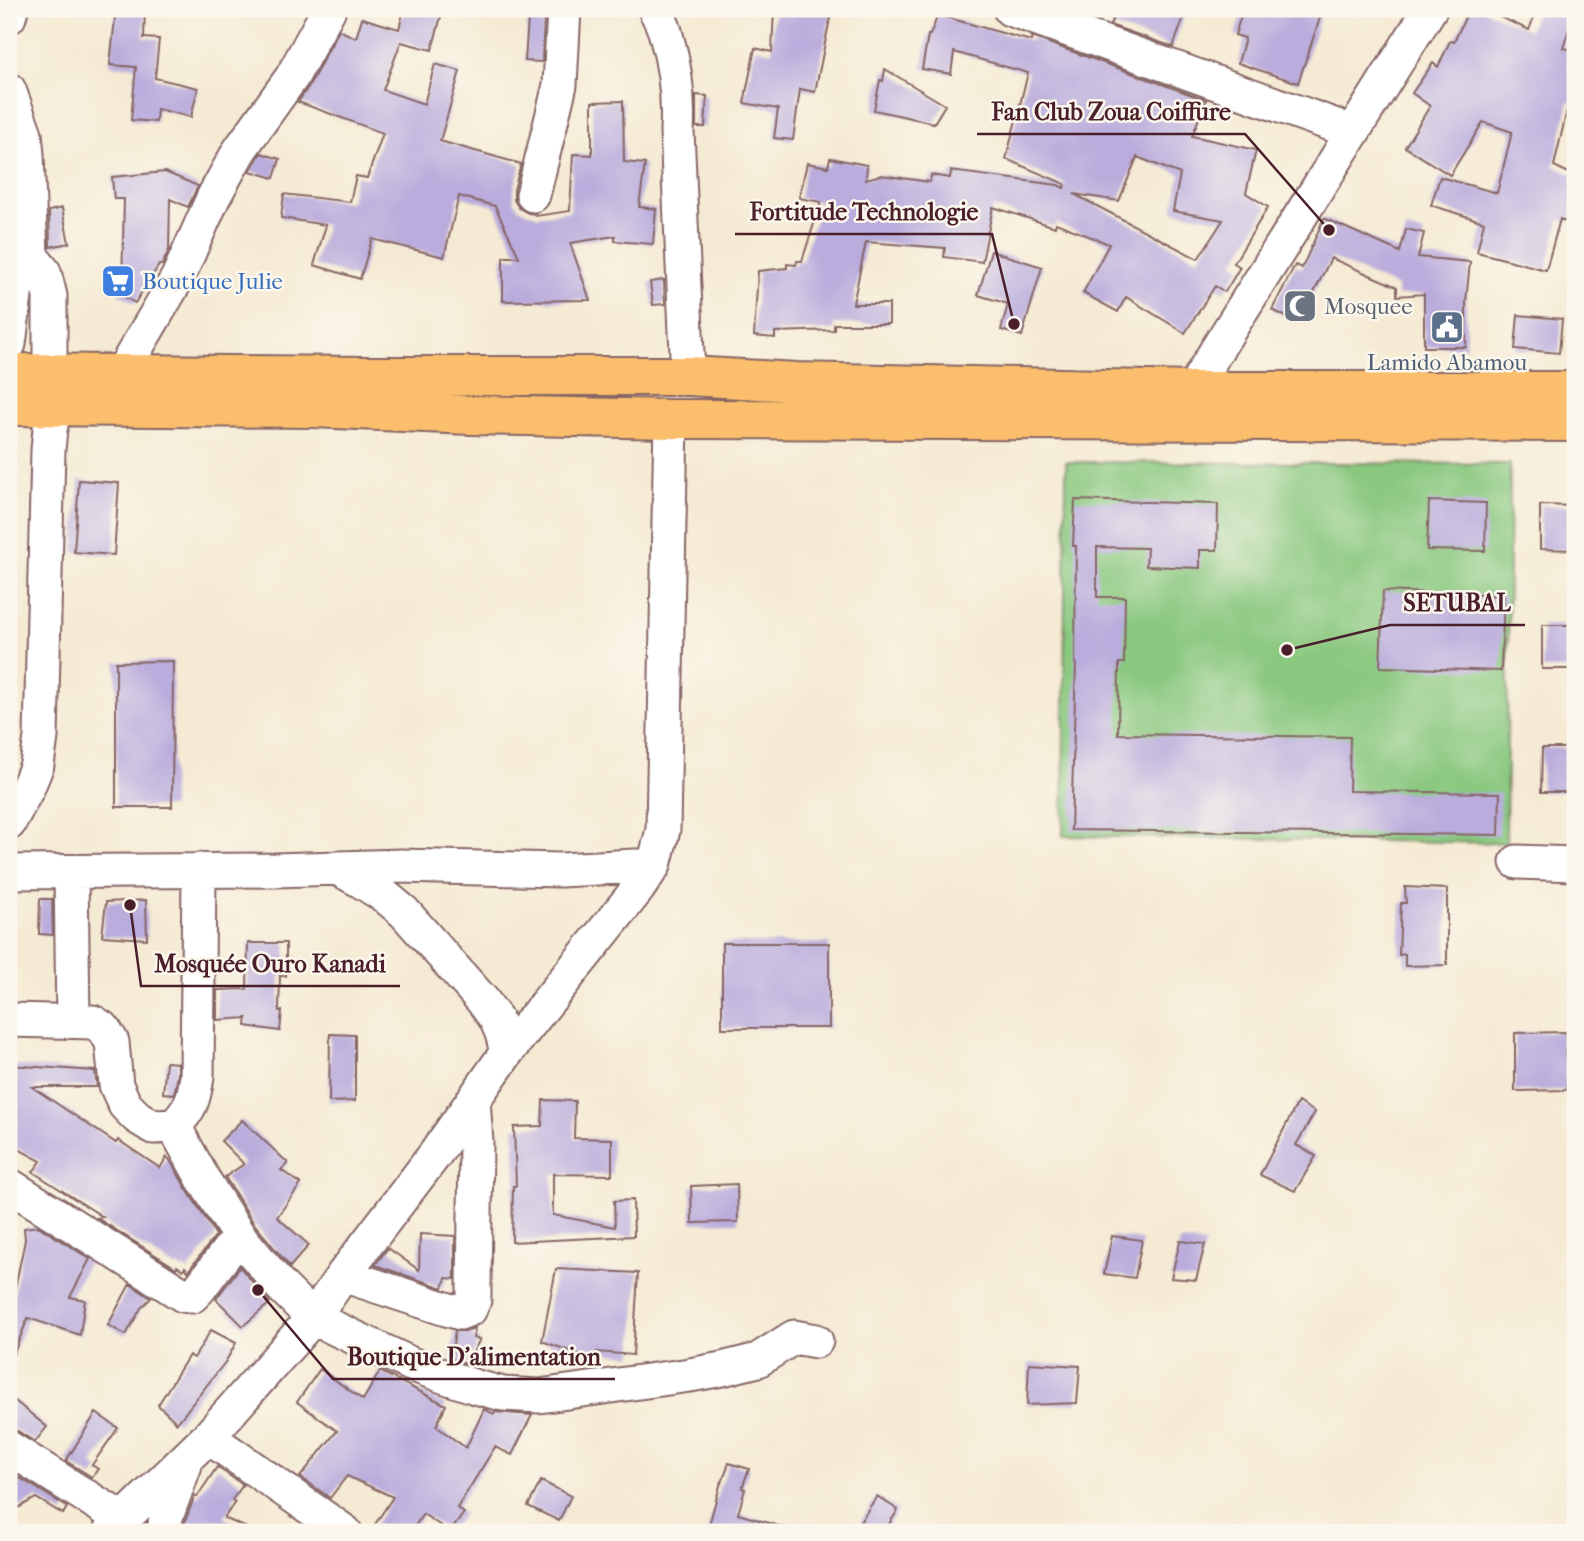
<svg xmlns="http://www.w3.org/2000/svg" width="1584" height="1541" viewBox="0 0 1584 1541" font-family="'IM FELL French Canon',serif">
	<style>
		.green { fill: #89c87f; stroke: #6a7455; stroke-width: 2 }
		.building { fill: #baacdc; fill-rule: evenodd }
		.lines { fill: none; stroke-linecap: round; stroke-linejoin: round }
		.minor-casing { stroke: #866666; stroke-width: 37 }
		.major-casing { stroke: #866666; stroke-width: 42 }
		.minor { stroke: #fff; stroke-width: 33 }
		.major { stroke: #fabe6d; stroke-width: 38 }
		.labels { text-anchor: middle; stroke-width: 5; stroke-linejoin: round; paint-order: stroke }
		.shop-label { font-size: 23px; fill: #366cbe; stroke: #fbf7ec; text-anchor: start }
		.worship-label { font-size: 23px; fill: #5b616d; stroke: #fbf7ec; text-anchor: start }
		.service-label { font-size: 23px; fill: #4e5e75; stroke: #fbf7ec }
		.leader { fill: none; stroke: #4a1f2b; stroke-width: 2.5 }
		.callout-dot { fill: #4a1f2b; stroke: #fbf7ec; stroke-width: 2.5 }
		.callout-label { font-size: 24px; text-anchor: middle; font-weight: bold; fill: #4a1f2b; stroke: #fbf7ec; stroke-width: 5; stroke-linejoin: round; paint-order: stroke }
	</style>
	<rect width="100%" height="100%" fill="#fbf7ec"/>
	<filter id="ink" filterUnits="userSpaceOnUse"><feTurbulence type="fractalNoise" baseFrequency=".0143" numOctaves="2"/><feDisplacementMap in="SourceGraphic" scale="14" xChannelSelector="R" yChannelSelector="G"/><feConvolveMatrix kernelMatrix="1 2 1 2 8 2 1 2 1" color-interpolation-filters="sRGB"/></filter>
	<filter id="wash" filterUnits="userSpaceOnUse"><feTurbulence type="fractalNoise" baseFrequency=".00686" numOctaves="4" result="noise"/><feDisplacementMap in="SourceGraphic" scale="28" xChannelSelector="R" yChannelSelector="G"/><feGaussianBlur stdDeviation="1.57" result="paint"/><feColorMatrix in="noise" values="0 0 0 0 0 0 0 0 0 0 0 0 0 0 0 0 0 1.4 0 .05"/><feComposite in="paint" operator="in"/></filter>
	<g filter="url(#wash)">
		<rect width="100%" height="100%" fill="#f5ead3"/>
		<!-- green -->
		<path class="green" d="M1066,462L1510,464L1506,843L1063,836Z"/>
		<g id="blocks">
			<!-- building -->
			<path class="building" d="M116,9H145L144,38L159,39L155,78L198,88L191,117L157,109L156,122L131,120L136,67L110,65Z
				M404,9H443L432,50L401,42L383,90L424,104L435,64L460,71L440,141L521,164L514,190V200L519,208L528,213L535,214L536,216L570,211L573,154L592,155V102L623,101L624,162L645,164L639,207L656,209L653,244L615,241V236L570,243L590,300L503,301V257H519L495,206L459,196L444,257L372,239L360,279L314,265L326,225L281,218L284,194L350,202L356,176L367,178L383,133L298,102L309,86L339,30L356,38L362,18L399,29Z
				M774,9H832L815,92L800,89L793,140L774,138L778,109L744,103L755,48L772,52Z
				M1117,9H1133L1151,16L1153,9H1187L1173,47L1110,25Z
				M1243,9H1323L1298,83L1238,63L1245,38L1235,35Z
				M1469,9H1482L1529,30L1537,9H1572L1570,26L1563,48L1575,50V103L1569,101L1554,166L1575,176V208L1568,223L1560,219L1546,270L1477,252L1484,222L1431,205L1440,177L1497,193L1512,132L1483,122L1450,175L1405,147L1430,106L1412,93L1433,63L1438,67L1450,41L1454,42Z
				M938,15L1031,41L1032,37L1206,100L1192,136L1256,150L1246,193L1268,207L1234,263L1240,267L1225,292L1215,286L1185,333L1126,297L1118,312L1083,293L1109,244L1056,223L1055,227L993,207L982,262L944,257L945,248L866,242L853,304H889V324H834V330L775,332V338L754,336L758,271L787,268V264L796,265L797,261H802L821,202L799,198L807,163L828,167L830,158L867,165L866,179L881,175L930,182L931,175L950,178L951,171L1058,185L1064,188L1065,184L1006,159L1028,73L954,52L951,74L922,69L928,35H930ZM1137,157L1180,174L1173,211L1223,220L1198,259L1074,194L1119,201Z
				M528,18H544L542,62L525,61Z
				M885,69L945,105L934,123L874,110L880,80L883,81Z
				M696,95L707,96L705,127H696Z
				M261,153L280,159L274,178L250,171Z
				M165,172L198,186L188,207L170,199L169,250L162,265H159L135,303L118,293L122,287L124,199H114L112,177Z
				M62,208L69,243L50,247L49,211Z
				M1324,218L1400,252L1406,229L1424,233L1418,257L1470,262L1466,302V347H1424V294L1397,296V287L1331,258L1299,323L1272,310L1295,265L1302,268Z
				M991,251L1042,267L1022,336L1001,330L1008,304L978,295Z
				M664,280L665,304L653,305L650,282Z
				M1518,315L1562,319L1559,353L1515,349Z
				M79,480L119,483L114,555L74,552Z
				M1075,500L1218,504L1217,550H1200V568L1146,566L1147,548L1097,547V597H1125L1124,663H1119L1118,734L1350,737L1349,791L1500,793L1499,835L1071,830L1076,663H1075L1076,546H1073Z
				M1429,501L1486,503L1485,551L1427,550Z
				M1540,505L1575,506V550L1540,549Z
				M1383,591L1504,596L1501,671L1380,667Z
				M1542,625H1575V669H1542Z
				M173,661L172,807H116V662Z
				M1542,748H1575V792H1541Z
				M1405,887L1447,889V965L1405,966V954L1399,955L1401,903H1406Z
				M40,899H52L53,935L39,934Z
				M146,900L147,939L102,936L106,902Z
				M248,943H286V976H280L279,1011H282L280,1031L246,1026L247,1018L217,1020V990L247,989Z
				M722,943H829V1028H722Z
				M1566,1032L1567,1090L1515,1091V1033Z
				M330,1034L355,1035V1101L329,1102Z
				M166,1062L178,1063V1075L174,1094L163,1093Z
				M9,1065L95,1071L97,1087H32L116,1143L118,1140L160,1168L167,1157L170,1160L186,1188L216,1235L188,1271L185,1267L183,1270L177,1266L176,1268L97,1218L103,1217L33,1172L41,1161L9,1144Z
				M543,1100L575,1101L574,1138L612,1139V1175L553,1174V1215L615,1227L614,1201L633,1200L634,1236L512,1242L513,1186H516L514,1127L542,1126Z
				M1298,1102L1315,1112L1296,1145L1316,1156L1295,1191L1260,1175Z
				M242,1120L288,1163L281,1170L301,1184L277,1217L309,1245L290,1267L255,1225L225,1177L244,1164L221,1141Z
				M737,1184L738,1222L692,1223L691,1186Z
				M38,1226L90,1259L70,1297L85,1300L80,1335L28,1318L10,1362L9,1317L25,1240L24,1228Z
				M420,1234L455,1236V1279L446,1278L443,1288L375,1265L388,1248L419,1270Z
				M1112,1236L1142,1240L1135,1278L1104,1274Z
				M1180,1241L1205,1244L1196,1280L1171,1278Z
				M240,1267L270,1303L243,1326L216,1299Z
				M556,1269L638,1273L633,1355L597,1352L594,1360L542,1341Z
				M130,1284L151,1298L141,1308L126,1335L108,1325Z
				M475,1328L473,1338L480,1339L467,1364L451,1358L455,1331H466Z
				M211,1330L236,1343L226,1361L177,1423L158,1405L189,1355L194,1358Z
				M1029,1363L1080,1366L1077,1403L1027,1405Z
				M320,1369L363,1400L380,1371L446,1405L436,1426L466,1448L484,1409L494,1414L495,1412L532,1415L512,1455L495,1447L457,1508L464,1513L450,1532L423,1514L411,1532H370L393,1497L347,1476L330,1498L300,1477L337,1431L297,1402Z
				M9,1396L47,1427L35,1442L19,1432L9,1428Z
				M96,1413L118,1428L92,1465L98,1469L92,1477L66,1461Z
				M729,1463L749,1469L742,1488L745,1489L738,1514L783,1527L782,1532H707L721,1482L722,1483Z
				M217,1467L243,1485L232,1500L235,1502L224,1518L256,1532L183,1531L185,1522L195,1495L197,1497Z
				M20,1478L67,1507L63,1514L36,1498L9,1513V1484Z
				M541,1481L571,1496L559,1521L528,1506Z
				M877,1496L898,1510L884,1532H859L864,1524L860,1522Z"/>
		</g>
	</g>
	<g filter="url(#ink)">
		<use href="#blocks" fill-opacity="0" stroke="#866666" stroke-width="2"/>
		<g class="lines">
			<!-- minor casing -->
			<g class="minor-casing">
				<path id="minor" d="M655,9C659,17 664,26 666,35C675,66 679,98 677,131L688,376
					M1010,9L1353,132
					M9,17L11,9
					M9,90L25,134L27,154L31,256L16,288L9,344
					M533,195L560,85L564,9
					M31,256L44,272L50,296V373
					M121,374L178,277L213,198L239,151L292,77L329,9
					M1192,391L1216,351L1430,9
					M9,823L28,787L37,765L41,737L48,450L50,429L55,407L56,381
					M1517,862L1575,864
					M337,868L361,881L386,897L404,912L483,1001L496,1019L502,1033L507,1052
					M9,872L275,870L401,866L560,870L654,865
					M71,872L73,1021
					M9,1020L93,1022L104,1029L112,1042L116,1085L125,1105L137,1117L153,1127L174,1126C191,1109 194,1099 197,1076L199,870
					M174,1126L203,1179L239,1236L280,1285L313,1318L411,1364L443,1376L476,1387L503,1394L539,1396L690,1375L722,1369L758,1360L794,1337L816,1341
					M9,1185L183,1295L192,1296L199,1289L239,1236
					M343,1275L446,1309L460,1313L470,1309L474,1300V1288L476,1142L473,1100
					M208,1437L345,1532
					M9,1448L122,1519
					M110,1532L208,1437L313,1318L343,1275L436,1153L507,1052L637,890L654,865L663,830L671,419
					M164,1532L166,1517L185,1465"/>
			</g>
			<!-- major casing -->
			<g class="major-casing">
				<path id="major" d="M9,373L367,376H688L797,382L1192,391H1575
					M9,406L313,408L470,415L671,419L1575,422"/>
			</g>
			<!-- minor -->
			<use href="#minor" class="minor"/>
			<!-- major -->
			<use href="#major" class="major"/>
		</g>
	</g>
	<!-- icons -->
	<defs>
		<g id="supermarket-square" transform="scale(1.75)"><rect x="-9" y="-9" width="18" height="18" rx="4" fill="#3f7fe0" stroke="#fbf7ec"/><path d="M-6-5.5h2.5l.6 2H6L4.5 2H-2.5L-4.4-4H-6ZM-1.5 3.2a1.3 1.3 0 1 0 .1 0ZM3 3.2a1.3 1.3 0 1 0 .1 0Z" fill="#fff"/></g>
		<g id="mosque-square" transform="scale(1.75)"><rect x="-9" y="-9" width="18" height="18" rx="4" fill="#6b7280" stroke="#fbf7ec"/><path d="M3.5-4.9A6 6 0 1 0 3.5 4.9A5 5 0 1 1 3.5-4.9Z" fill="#fff"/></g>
		<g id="civic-square" transform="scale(1.75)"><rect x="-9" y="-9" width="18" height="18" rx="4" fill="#5c6f8a" stroke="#fbf7ec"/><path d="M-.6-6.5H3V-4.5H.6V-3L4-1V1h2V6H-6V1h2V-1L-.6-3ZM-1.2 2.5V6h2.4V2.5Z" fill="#fff"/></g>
	</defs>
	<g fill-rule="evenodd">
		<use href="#supermarket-square" x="118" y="281"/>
		<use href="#mosque-square" x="1300" y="306"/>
		<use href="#civic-square" x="1447" y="327"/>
	</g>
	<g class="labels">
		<!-- shop labels -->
		<g class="shop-label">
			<text x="142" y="289">Boutique Julie</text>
		</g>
		<!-- worship labels -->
		<g class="worship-label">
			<text x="1324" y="314">Mosquee</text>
		</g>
		<!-- service labels -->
		<g class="service-label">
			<text x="1447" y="370">Lamido Abamou</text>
		</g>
	</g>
	<!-- callouts -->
	<path class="leader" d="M1329 230L1245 134H977M1014 324L992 234H735M1287 650L1390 625H1525M130 905L141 986H400M258 1290L333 1379H615"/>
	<g class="callout-dot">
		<circle cx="1329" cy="230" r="7"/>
		<circle cx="1014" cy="324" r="7"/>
		<circle cx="1287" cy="650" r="7"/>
		<circle cx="130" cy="905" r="7"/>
		<circle cx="258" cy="1290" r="7"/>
	</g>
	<g class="callout-label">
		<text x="1111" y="120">Fan Club Zoua Coiffure</text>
		<text x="864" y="220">Fortitude Technologie</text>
		<text x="1457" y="611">SETUBAL</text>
		<text x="270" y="972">Mosquée Ouro Kanadi</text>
		<text x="474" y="1365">Boutique D'alimentation</text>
	</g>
	<!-- margin -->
	<rect width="1584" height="1541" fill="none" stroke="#fbf7ec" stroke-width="35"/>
</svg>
